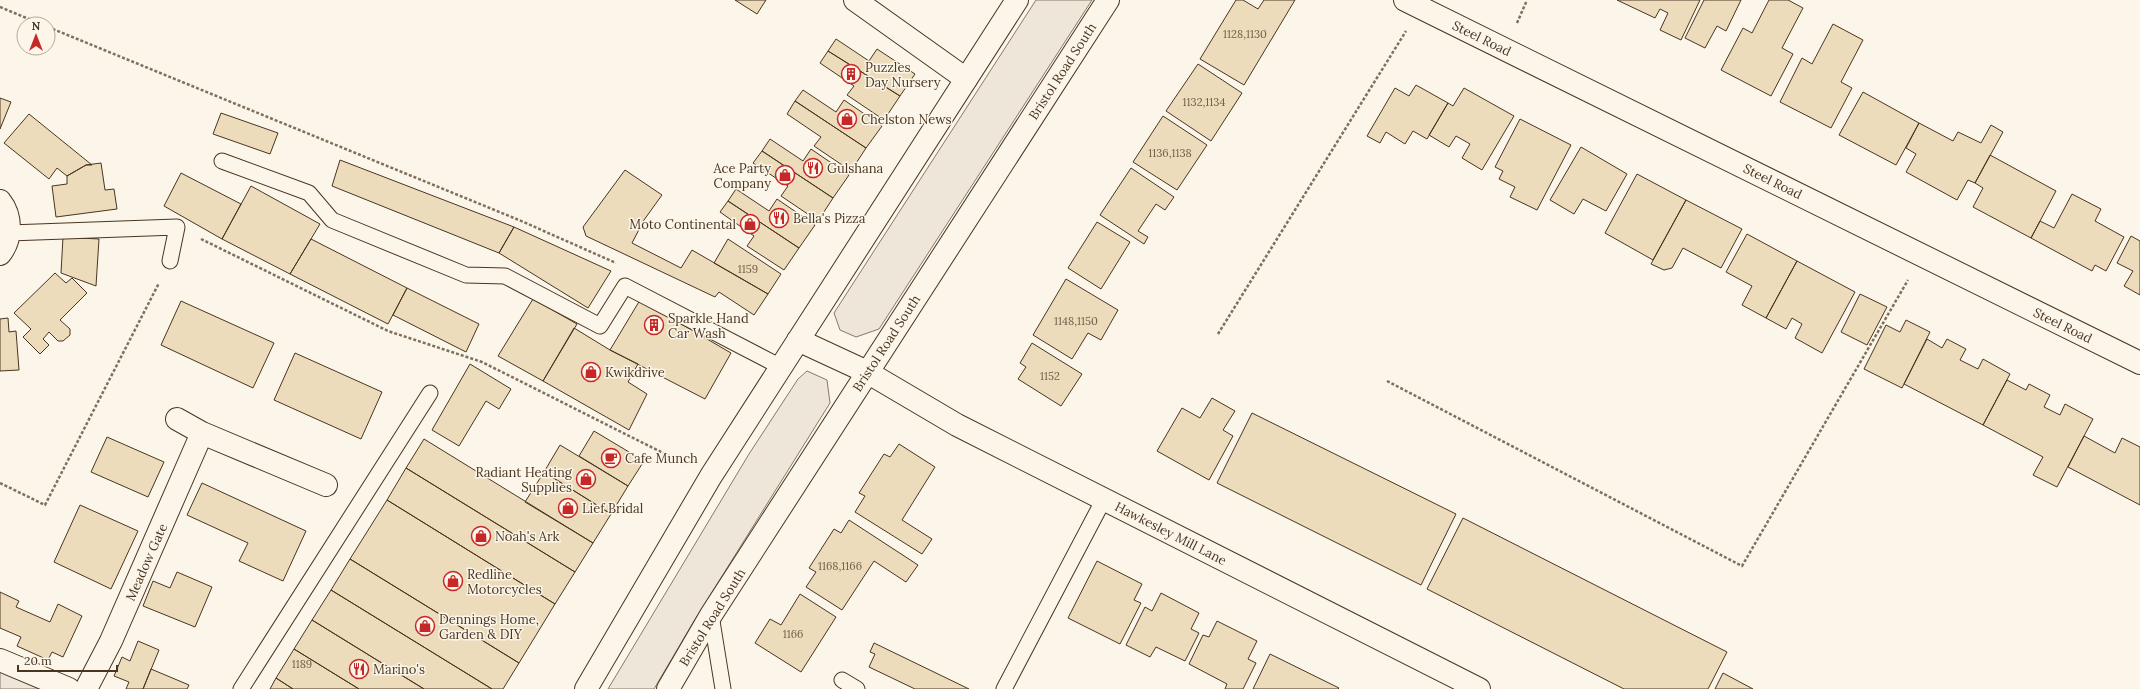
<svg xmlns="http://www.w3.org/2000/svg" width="2140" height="689" viewBox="0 0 2140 689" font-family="Lora,serif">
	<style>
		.green { fill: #ede6d9; stroke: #887966 }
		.building { fill: #ecdcbc; stroke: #4a3520 }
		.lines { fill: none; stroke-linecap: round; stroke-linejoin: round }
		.lane-casing { stroke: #4a3520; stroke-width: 17 }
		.street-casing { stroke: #4a3520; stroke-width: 24 }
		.highway-casing { stroke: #4a3520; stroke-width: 24 }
		.path { stroke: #7f6f5c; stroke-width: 2.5; stroke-dasharray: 3 2; stroke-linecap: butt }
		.lane { stroke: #fbf6e9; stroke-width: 15 }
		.street { stroke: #fbf6e9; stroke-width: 22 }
		.highway { stroke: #fbf6e9; stroke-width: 22 }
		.labels { text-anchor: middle; stroke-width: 3; stroke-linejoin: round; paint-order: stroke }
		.number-label { font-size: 11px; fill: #725f47 }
		.street-label { font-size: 13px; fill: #4a3520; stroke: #fbf6e9 }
		.poi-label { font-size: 13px; fill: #4a3520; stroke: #fbf6e9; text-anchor: start }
	</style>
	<rect width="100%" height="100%" fill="#fbf6e9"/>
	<!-- green -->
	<path class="green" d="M1036,0H1092L879,329L856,337L840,330L834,313Z
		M807,371L827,380L830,403L694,621L654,689H608L749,454L798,379Z
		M0,662L61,689H0Z"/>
	<!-- building -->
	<path class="building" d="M735,0H766L757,14Z
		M1236,0H1243L1258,9L1264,0H1295L1244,85L1200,59Z
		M1617,0H1700L1681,40L1660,30L1668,13L1660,9L1655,18Z
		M1704,0H1741L1726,31L1717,26L1705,48L1685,38Z
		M1769,0H1788L1803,8L1782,48L1793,54L1771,96L1721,70L1743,28L1752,33Z
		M1833,24L1863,40L1841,82L1852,88L1831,128L1780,102L1802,58L1812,64Z
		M836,39L869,61L877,49L915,74L900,96L828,51Z
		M828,51L900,96L884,120L847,95L854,86L820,63Z
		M1198,64L1242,93L1211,141L1166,111Z
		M1416,85L1448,103L1427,139L1413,131L1405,144L1386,132L1380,143L1367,136L1395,88L1409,96Z
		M1464,88L1514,116L1482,170L1462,158L1470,144L1456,136L1449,147L1429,135L1448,103L1453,106Z
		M803,90L836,112L844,100L882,126L866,148L795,101Z
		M1863,92L1919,123L1896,165L1839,135Z
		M0,98L11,102L0,129Z
		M795,101L866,148L851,171L814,146L821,137L787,114Z
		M221,113L278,133L270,154L213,134Z
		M29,114L92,165H86L67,176L57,168L49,179L4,143Z
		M1163,116L1207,145L1177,190L1133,162Z
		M1520,119L1571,145L1537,210L1510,197L1515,187L1499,179L1503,171L1495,167Z
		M1919,123L1953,141L1958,132L1981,143L1991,125L2003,132L1975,183L1968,180L1957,200L1906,172L1916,154L1906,148Z
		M770,139L803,161L811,149L849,175L833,198L762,151Z
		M1581,147L1627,174L1606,211L1583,199L1574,214L1550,200Z
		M762,151L833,198L818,221L781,196L788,186L753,163Z
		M1990,155L2056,191L2031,238L1973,207L1983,188L1975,183Z
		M340,160L514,227L499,253L332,186Z
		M101,163L105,190L114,189L117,209L56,217L52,186L67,184V176L86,165Z
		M1131,168L1174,197L1165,210L1156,204L1138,231L1148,237L1144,244L1100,215Z
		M625,170L662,195L644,220L632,243L681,268L692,250L768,294L754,315L719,292L715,297L586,236L583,227Z
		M181,173L241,204L222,239L164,206Z
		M1637,174L1686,200L1653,260L1605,233Z
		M251,186L320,224L290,274L222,239Z
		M736,189L769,211L777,199L815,225L799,248L728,201Z
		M2072,194L2101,209L2095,221L2124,237L2106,271L2095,265L2092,271L2031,238L2040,221L2054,228Z
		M1686,200L1742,229L1721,268L1683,248L1672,268L1664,270L1651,264Z
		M728,201L799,248L784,270L747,246L754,236L720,212Z
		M1097,222L1130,242L1101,289L1068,268Z
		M514,227L611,271L588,308L499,253Z
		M1747,234L1797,261L1766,318L1742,305L1752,286L1726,272Z
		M2131,236L2140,241V295L2124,286L2133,271L2117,263Z
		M63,237L99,239L96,286L61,273Z
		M311,239L407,288L388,324L290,274Z
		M728,239L781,274L768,294L714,263Z
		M1797,261L1855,292L1822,353L1795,338L1802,324L1792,318L1786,329L1766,318Z
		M55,273L66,283L72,278L87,293L60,320L70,329V335L63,341H58L49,332L43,339L49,345L40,354L23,337L31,329L14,313Z
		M1066,279L1118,310L1101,340L1088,333L1072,359L1033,335Z
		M407,288L479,324L466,352L393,315Z
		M1860,294L1887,307L1867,345L1841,332Z
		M533,299L577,324L543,381L498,356Z
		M640,300L731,353L705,399L610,350Z
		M181,301L274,343L253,388L161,345Z
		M8,318L9,332L16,331L19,370L0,371V319Z
		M1906,320L1930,332L1902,388L1864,369L1886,325L1900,332Z
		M574,328L610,350L638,364L628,382L647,394L629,430L543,381Z
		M1927,339L1942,348L1947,339L1966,349L1960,360L1978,369L1983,359L2010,374L1983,425L1904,384Z
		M1032,343L1082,374L1061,406L1018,379L1026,367L1020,363Z
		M295,353L382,392L361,439L274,400Z
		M470,364L511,389L499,409L486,401L459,446L432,430Z
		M2007,380L2026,390L2029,384L2050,395L2044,407L2060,415L2065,404L2093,419L2057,487L2033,475L2043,457L1983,425Z
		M1212,398L1235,411L1223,430L1233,436L1209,480L1157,451L1182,408L1200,418Z
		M1252,413L1456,514L1421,585L1217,483Z
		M594,431L644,461L628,486L579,456Z
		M2084,436L2115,453L2122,438L2140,447V505L2068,467Z
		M107,437L164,462L148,497L91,472Z
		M424,439L593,543L575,572L406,468Z
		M899,444L935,467L902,520L932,539L922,554L855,512L865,496L859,493L884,454L890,457Z
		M560,445L628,486L611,514L544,472Z
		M406,468L575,572L555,604L387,500Z
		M544,472L611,514L593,543L525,502Z
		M202,483L306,531L283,581L239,561L248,543L187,515Z
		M387,500L555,604L519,663L350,559Z
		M80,505L138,531L111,589L54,562Z
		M1463,518L1727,652L1708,689H1624L1427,589Z
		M849,520L918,565L906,582L874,561L842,610L806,587L816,572L809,568L834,529L841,533Z
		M350,559L519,663L503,689H492L331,590Z
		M1097,561L1142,584L1134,600L1141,603L1120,644L1068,618Z
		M177,572L212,587L195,627L143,606L153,581L170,588Z
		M331,590L492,689H424L312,620Z
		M0,592L19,601L16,607L50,622L58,604L82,616L63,657L52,652L48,660L17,646L21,637L0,628Z
		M1161,593L1199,613L1191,629L1199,633L1185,661L1156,647L1150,657L1126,645L1145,607L1152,611Z
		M800,594L836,617L801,672L755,643L770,619L781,625Z
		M312,620L424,689H359L294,649Z
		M1217,621L1257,641L1248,659L1256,663L1243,689H1225L1227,684L1189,664L1203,635L1209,637Z
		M138,641L159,650L143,689H126L129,682L114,676L122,657L130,661Z
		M874,643L969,689H915L869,667L875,654L870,652Z
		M294,649L359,689H293L276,678Z
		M1270,654L1339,688L1338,689H1253Z
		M151,669L189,685L187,689H143Z
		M1723,673L1753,689H1715Z
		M276,678L293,689H270Z"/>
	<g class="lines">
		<!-- lane casing -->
		<g class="lane-casing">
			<path id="lane" d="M222,161L309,193L332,220L466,275L505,276L600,326L625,286L781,367
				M9,233L177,227L170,261
				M711,615L723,689
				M842,680L857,689
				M241,689L430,393
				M1004,689L1104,499"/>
		</g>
		<!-- street casing -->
		<g class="street-casing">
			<path id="street" d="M855,0L966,79
				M1405,0L2140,363
				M0,201C12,216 12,239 0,254
				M867,372L957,425L1479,689
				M177,419L202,433L326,485
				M0,660L69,689
				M86,689L111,641L202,433"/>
		</g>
		<!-- highway casing -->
		<g class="highway-casing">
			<path id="highway" d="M798,340L867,372
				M586,689L711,476L1017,0
				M668,689L711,615L1108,0"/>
		</g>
		<!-- path -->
		<path class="path" d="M0,7L41,24
			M1517,23L1527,0
			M48,27L519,220L616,263
			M201,239L388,331L482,362L685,464
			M1218,334L1406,31
			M1387,381L1742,566L1908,280
			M0,483L45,505L159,283"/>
		<!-- lane -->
		<use href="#lane" class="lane"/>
		<!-- street -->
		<use href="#street" class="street"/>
		<!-- highway -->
		<use href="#highway" class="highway"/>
	</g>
	<!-- icons -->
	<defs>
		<g id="building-ring" transform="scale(1)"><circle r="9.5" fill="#fbf6e9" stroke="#c62828" stroke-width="1.5"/><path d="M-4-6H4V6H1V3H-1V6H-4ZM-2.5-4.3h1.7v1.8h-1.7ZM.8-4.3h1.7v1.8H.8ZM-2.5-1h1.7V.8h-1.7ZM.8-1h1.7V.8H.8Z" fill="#c62828"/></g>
		<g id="shop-ring" transform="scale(1)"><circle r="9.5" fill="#fbf6e9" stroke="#c62828" stroke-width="1.5"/><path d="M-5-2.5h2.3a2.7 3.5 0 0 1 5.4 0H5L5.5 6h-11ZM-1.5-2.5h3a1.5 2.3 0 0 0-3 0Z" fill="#c62828"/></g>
		<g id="restaurant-ring" transform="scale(1)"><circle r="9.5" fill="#fbf6e9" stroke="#c62828" stroke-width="1.5"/><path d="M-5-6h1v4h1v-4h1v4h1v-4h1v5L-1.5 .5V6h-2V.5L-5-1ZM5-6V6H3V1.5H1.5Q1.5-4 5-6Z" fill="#c62828"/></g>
		<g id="cafe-ring" transform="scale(1)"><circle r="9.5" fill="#fbf6e9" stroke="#c62828" stroke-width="1.5"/><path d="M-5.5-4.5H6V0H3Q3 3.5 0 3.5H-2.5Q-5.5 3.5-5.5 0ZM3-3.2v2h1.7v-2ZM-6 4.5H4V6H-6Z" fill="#c62828"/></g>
	</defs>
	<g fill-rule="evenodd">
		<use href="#building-ring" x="851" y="74"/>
		<use href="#shop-ring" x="847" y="119"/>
		<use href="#restaurant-ring" x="813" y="168"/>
		<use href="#shop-ring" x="785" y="175"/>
		<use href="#restaurant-ring" x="779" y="218"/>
		<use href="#shop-ring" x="750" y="224"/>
		<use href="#building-ring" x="654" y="325"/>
		<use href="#shop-ring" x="591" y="372"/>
		<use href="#cafe-ring" x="611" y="458"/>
		<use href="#shop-ring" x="586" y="479"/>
		<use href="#shop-ring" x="568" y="508"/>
		<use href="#shop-ring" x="481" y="536"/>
		<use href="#shop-ring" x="453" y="581"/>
		<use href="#shop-ring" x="425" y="626"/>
		<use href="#restaurant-ring" x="359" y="669"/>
	</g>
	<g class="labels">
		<!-- number labels -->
		<g class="number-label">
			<text x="1245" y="38">1128,1130</text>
			<text x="1204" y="106">1132,1134</text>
			<text x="1170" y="157">1136,1138</text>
			<text x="748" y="273">1159</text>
			<text x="1076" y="325">1148,1150</text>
			<text x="1050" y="380">1152</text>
			<text x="840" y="570">1168,1166</text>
			<text x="793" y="638">1166</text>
			<text x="302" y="668">1189</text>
		</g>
		<!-- street labels -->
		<g class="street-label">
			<text transform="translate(1482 38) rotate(26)" y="5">Steel Road</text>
			<text transform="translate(1062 71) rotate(-57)" y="5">Bristol Road South</text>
			<text transform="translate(1773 181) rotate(26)" y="5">Steel Road</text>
			<text transform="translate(2063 325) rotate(26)" y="5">Steel Road</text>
			<text transform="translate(886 343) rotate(-57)" y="5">Bristol Road South</text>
			<text transform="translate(1171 533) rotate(27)" y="5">Hawkesley Mill Lane</text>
			<text transform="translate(146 562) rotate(-66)" y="5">Meadow Gate</text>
			<text transform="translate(712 617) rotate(-58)" y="5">Bristol Road South</text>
		</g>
		<!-- poi labels -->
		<g class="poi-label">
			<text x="865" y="72">Puzzles<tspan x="865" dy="15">Day Nursery</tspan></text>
			<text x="861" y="124">Chelston News</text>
			<text x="771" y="173" text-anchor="end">Ace Party<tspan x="771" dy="15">Company</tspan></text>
			<text x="827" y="173">Gulshana</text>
			<text x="793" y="223">Bella's Pizza</text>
			<text x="736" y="229" text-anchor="end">Moto Continental</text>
			<text x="668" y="323">Sparkle Hand<tspan x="668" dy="15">Car Wash</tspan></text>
			<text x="605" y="377">Kwikdrive</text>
			<text x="625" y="463">Cafe Munch</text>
			<text x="572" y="477" text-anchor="end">Radiant Heating<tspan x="572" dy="15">Supplies</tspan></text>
			<text x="582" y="513">Lief Bridal</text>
			<text x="495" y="541">Noah's Ark</text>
			<text x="467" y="579">Redline<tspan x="467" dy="15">Motorcycles</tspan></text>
			<text x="439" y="624">Dennings Home,<tspan x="439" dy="15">Garden &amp; DIY</tspan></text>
			<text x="373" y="674">Marino's</text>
		</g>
	</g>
	<!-- north arrow -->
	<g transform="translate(36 36)"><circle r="19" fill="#fbf6e9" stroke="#b4a999"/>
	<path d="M0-3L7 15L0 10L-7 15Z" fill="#c62828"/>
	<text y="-6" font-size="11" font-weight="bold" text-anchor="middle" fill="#4a3520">N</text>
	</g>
	<!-- scale -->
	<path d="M18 665v6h99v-6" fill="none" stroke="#4a3520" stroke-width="2"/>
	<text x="24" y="665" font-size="12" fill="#4a3520" stroke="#fbf6e9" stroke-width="3" paint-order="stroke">20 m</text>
</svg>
